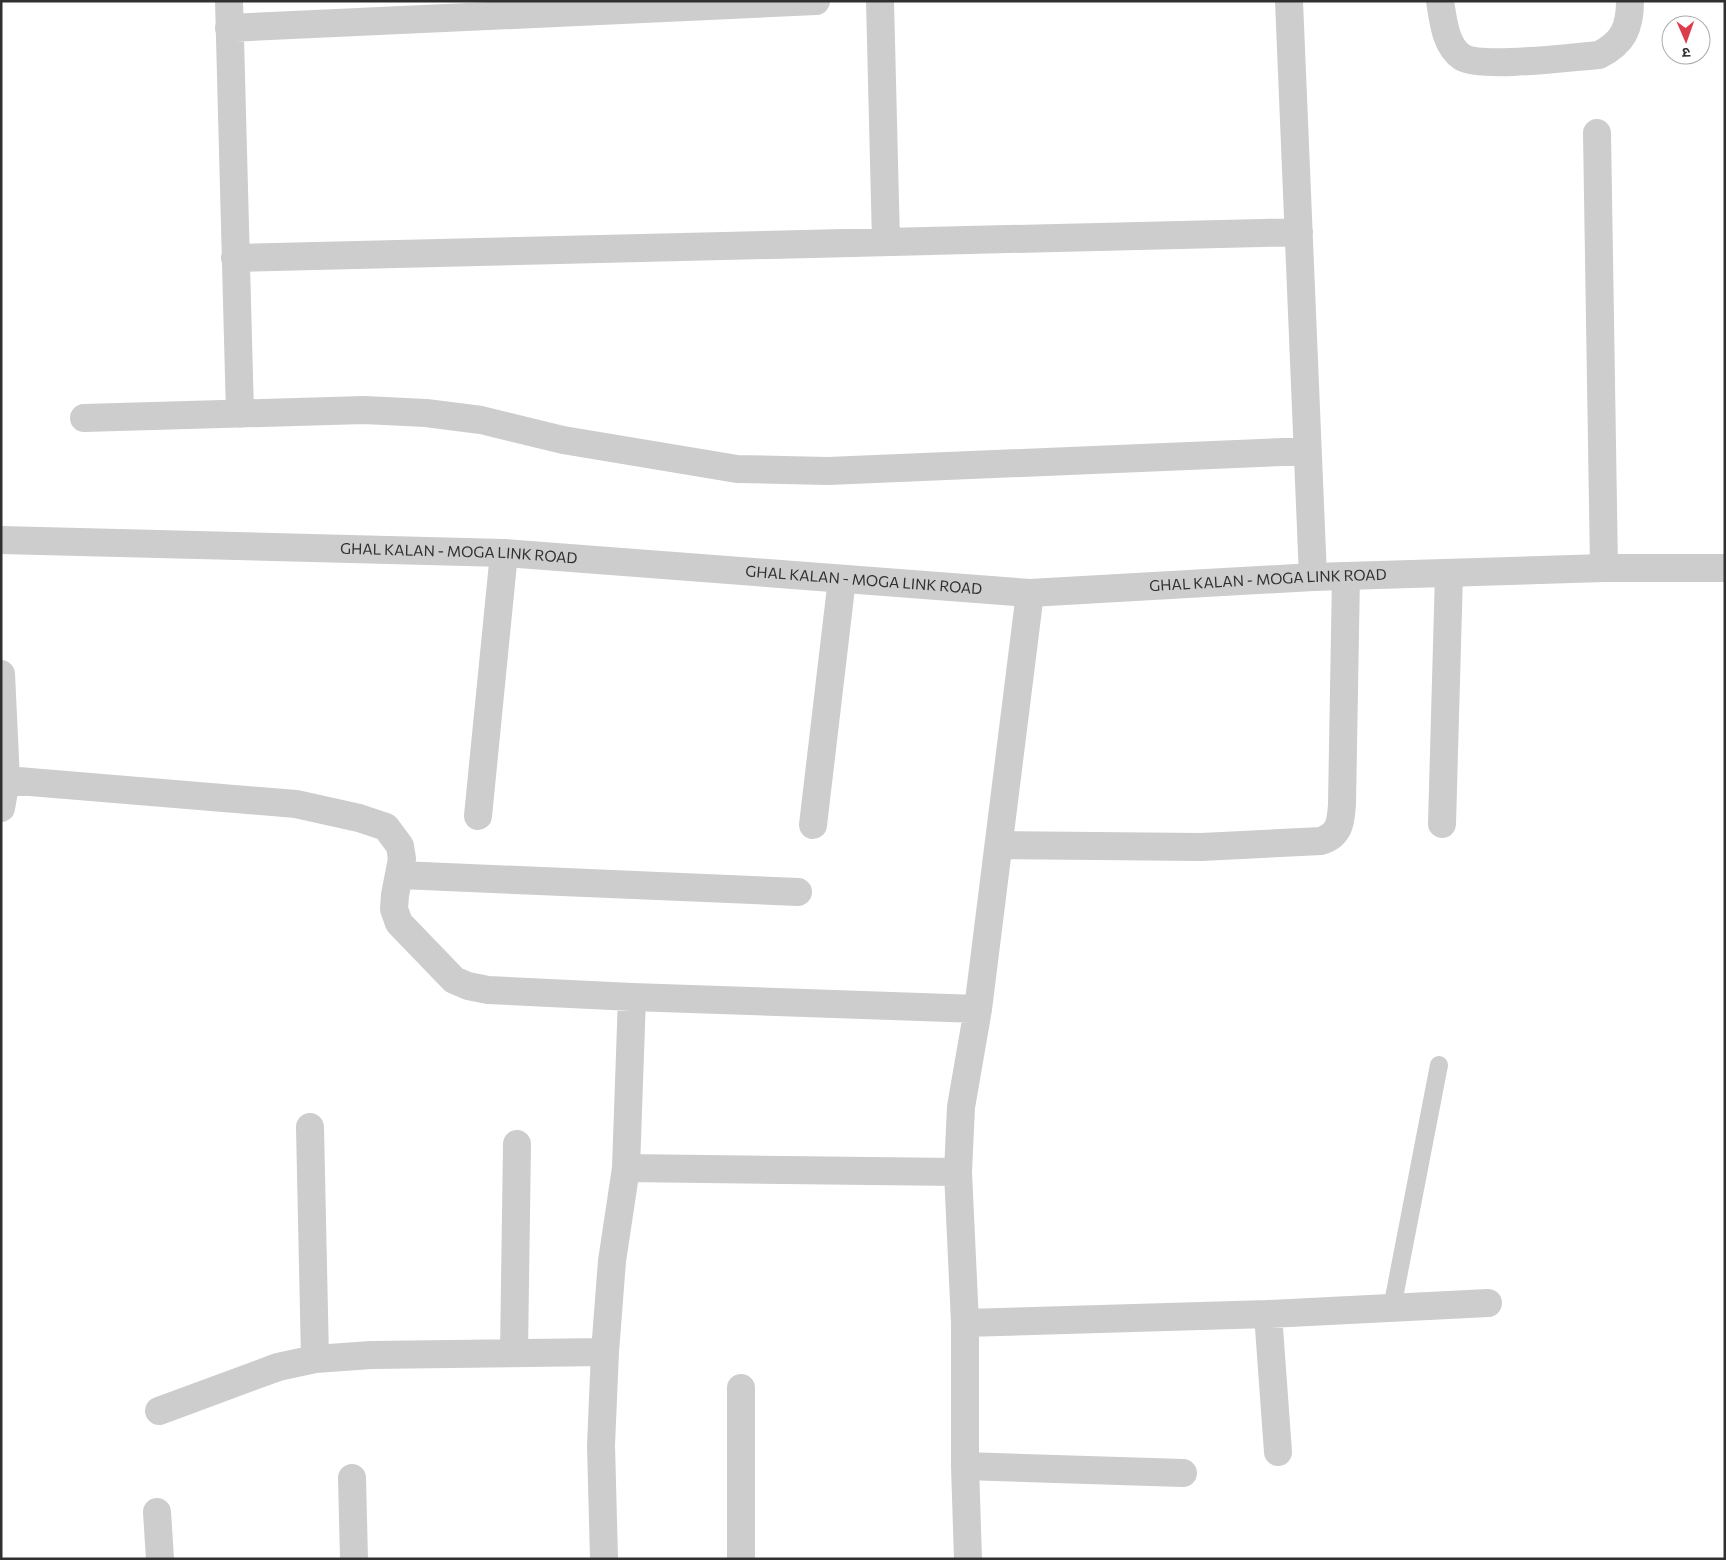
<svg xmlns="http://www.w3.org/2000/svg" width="1726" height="1560" viewBox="0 0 1726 1560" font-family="Commissioner,'Noto Sans Devanagari',sans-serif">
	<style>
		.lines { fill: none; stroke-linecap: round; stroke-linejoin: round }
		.service { stroke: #cdcdcd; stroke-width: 18 }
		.minor { stroke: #cdcdcd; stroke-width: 28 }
		.tertiary { stroke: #cdcdcd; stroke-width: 28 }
		.labels { text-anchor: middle; stroke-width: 5; stroke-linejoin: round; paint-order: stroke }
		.street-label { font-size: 15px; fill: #303030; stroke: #fff }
	</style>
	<rect width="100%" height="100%" fill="#fff"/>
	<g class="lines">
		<!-- service -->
		<path class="service" d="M1392,1308L1439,1065"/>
		<!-- minor -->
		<path class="minor" d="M229,1L240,414
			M880,1L886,242
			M1289,1L1313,577
			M1440,1C1443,19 1445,46 1462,57C1482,69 1572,57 1599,55C1623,43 1630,28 1630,1
			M229,28L816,1
			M1597,133L1604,568
			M235,258L1299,232
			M84,418L364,410L426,413L481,420L563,440L737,469L828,471L1307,451
			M1,674L6,780L1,808
			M6,780L296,804L359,818L386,827L400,846L402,859L395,895L394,909L399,923L454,980L468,986L488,990L632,997L978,1009
			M478,816L504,553
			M1442,824L1449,573
			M813,825L842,579
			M1000,845L1201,847L1321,841C1340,835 1341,821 1342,804L1346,576
			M400,875L798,892
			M310,1127L315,1359
			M626,1168L958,1172
			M1268,1314L1278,1452
			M965,1323L1268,1314L1488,1303
			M514,1353L517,1144
			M741,1388V1559
			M159,1411L278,1367L315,1359L371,1355L605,1352
			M965,1466L1183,1473
			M352,1478L354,1559
			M157,1512L160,1559
			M604,1559L601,1445L605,1352L612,1261L626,1168L632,997
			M968,1559L965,1466V1323L958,1172L961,1107L978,1009L1030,593"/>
		<!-- tertiary -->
		<path class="tertiary" id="s1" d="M1,540L504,553L1030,593L1313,577L1604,568H1725"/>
	</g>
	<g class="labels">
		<!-- street labels -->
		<g class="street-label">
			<text dy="5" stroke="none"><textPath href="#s1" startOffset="458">GHAL KALAN - MOGA LINK ROAD</textPath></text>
			<text dy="5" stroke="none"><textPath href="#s1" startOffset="864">GHAL KALAN - MOGA LINK ROAD</textPath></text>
			<text dy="5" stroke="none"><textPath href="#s1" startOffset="1269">GHAL KALAN - MOGA LINK ROAD</textPath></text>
		</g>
	</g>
	<!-- border -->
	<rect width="1726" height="1560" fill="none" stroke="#303030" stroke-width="5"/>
	<!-- north arrow -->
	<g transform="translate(1686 40) rotate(178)"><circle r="24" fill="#ffffff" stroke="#acacac"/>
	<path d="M0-4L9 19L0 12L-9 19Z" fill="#dc3d4a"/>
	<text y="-8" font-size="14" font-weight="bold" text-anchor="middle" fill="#303030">उ</text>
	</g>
</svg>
